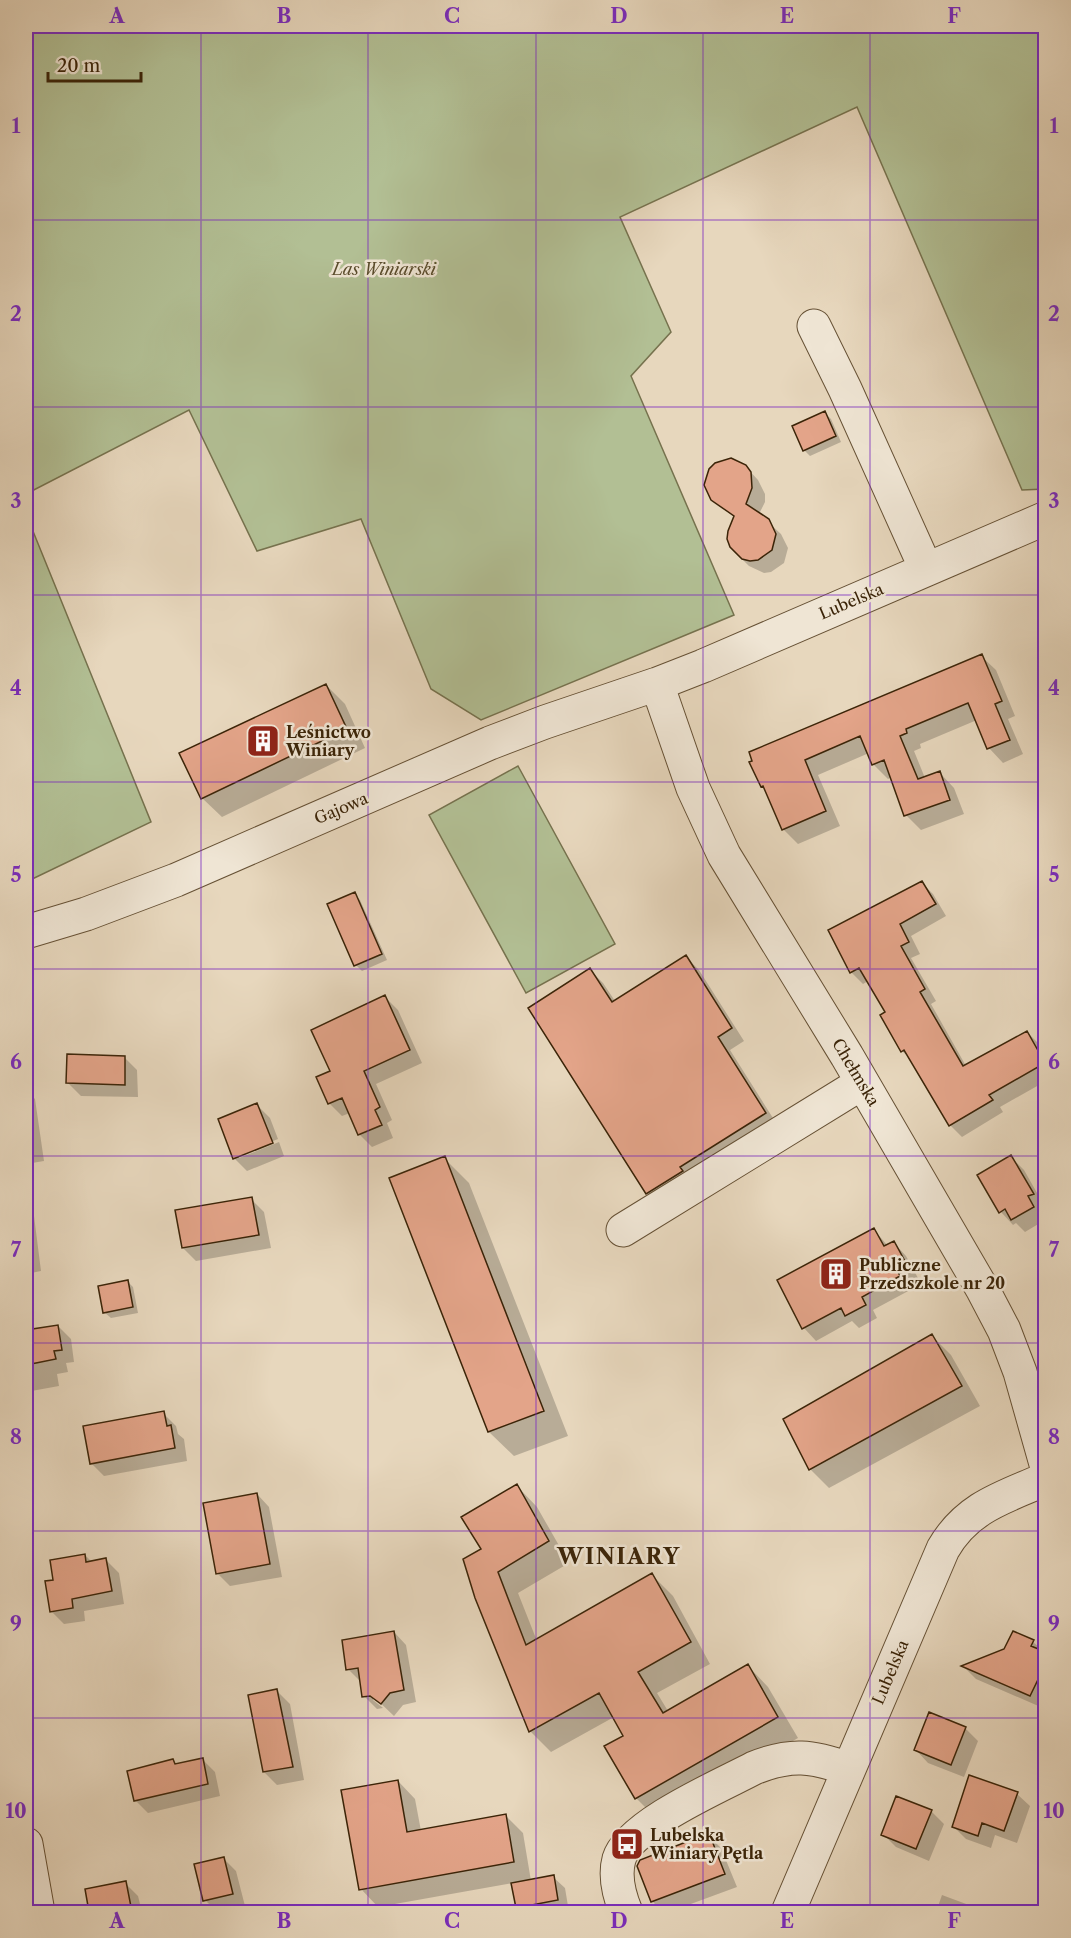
<svg xmlns="http://www.w3.org/2000/svg" width="1071" height="1938" viewBox="0 0 1071 1938" font-family="'Libre Caslon Text',serif">
	<style>
		.green { fill: #b2bf94; stroke: #76724e; stroke-width: 1.5 }
		.shadow { fill: #0003 }
		.building { fill: #e3a489; stroke: #3b2408; stroke-width: 1.5 }
		.lines { fill: none; stroke-linecap: round; stroke-linejoin: round }
		.minor-casing { stroke: #665135; stroke-width: 35 }
		.minor { stroke: #efe5d4; stroke-width: 33 }
		.grid { fill: none; stroke: #7b2cbf; stroke-width: 1.5; stroke-opacity: 0.55 }
		.labels { text-anchor: middle; stroke-width: 5; stroke-linejoin: round; paint-order: stroke }
		.park-label { font-size: 16px; font-style: italic; fill: #594b2b; stroke: #efe5d4 }
		.street-label { font-size: 16px; fill: #3b2408; stroke: #efe5d4 }
		.poi-label { font-size: 16px; font-weight: bold; fill: #3b2408; stroke: #efe5d4; text-anchor: start }
		.district-label { font-size: 22px; font-weight: bold; letter-spacing: 1.5px; fill: #3b2408; stroke: #efe5d4 }
		.neatline { fill: none; stroke: #7b2cbf; stroke-width: 2 }
		.grid-label { font-size: 20px; text-anchor: middle; font-weight: bold; fill: #7b2cbf }
	</style>
	<rect width="100%" height="100%" fill="#e7d7bd"/>
	<filter id="stains"><feTurbulence type="fractalNoise" baseFrequency=".00333" numOctaves="4"/><feColorMatrix values="0 0 0 0 .2 0 0 0 0 .09 0 0 0 0 .02 0 0 0 .5 -.17"/></filter>
	<radialGradient id="worn" r=".72"><stop offset=".6" stop-color="#630" stop-opacity="0"/><stop offset="1" stop-color="#630" stop-opacity=".3"/></radialGradient>
	<!-- green -->
	<path class="green" d="M26,26H1045V489L1022,490L857,107L620,217L671,332L631,376L734,615L481,720L431,689L361,519L257,551L189,410L26,494Z
		M26,514L151,822L26,882Z
		M518,766L615,944L526,993L429,815Z"/>
	<!-- shadow -->
	<path class="shadow" d="M825,413L831,419L841,442L810,456L804,450Z
		M745,466L758,480L765,494V502L759,514L781,534L788,548L784,563L771,572L764,573L749,566L736,553L729,539L735,518L713,499Z
		M981,656L996,670L1015,716L1008,719L1023,754L1003,763L989,748L977,720L920,744L921,748L914,751L925,778L940,773L954,788L964,814L921,830L906,815L892,777L888,779L873,764L869,753L818,775L840,826L798,844L783,829L767,791L762,786L751,763Z
		M326,685L345,704L365,748L222,817L202,798Z
		M922,883L933,894L946,916L911,936L920,954L911,958L936,1001L931,1004L966,1066L1027,1032L1039,1044L1046,1056V1081L1000,1107L1003,1112L962,1137L950,1125L913,1061L902,1051L887,1013L868,981L863,984L851,972Z
		M354,894L360,900L387,960L362,971L356,965Z
		M686,957L699,970L744,1041L730,1050L778,1126L660,1206L647,1193L590,970L603,983L615,1001Z
		M385,997L398,1010L422,1063L376,1084L392,1120L387,1123L393,1138L372,1147L359,1134L350,1113L342,1116L329,1103Z
		M124,1057L137,1070L138,1097L81,1096L68,1083Z
		M26,1090L35,1099L44,1161L26,1164Z
		M257,1105L270,1118L278,1139L239,1155V1158L279,1142L284,1156L247,1171L234,1158Z
		M1011,1157L1024,1170L1045,1207L1039,1209L1045,1220L1025,1232L1016,1223L1013,1225L1001,1212L979,1176Z
		M444,1158L469,1183L568,1436L514,1456L489,1432Z
		M251,1199L264,1212L271,1248L196,1261L183,1248Z
		M26,1208L34,1216L41,1271L26,1274Z
		M874,1230L888,1246L894,1243L906,1256L918,1278L908,1283L912,1289L873,1310L877,1318L859,1328L852,1321L816,1341L804,1328Z
		M127,1281L133,1287L138,1313L111,1318L104,1312Z
		M58,1326L71,1339L74,1362L66,1363L68,1372L57,1374L59,1386L26,1392V1332Z
		M932,1336L951,1355L980,1406L829,1488L810,1469Z
		M163,1413L176,1426L178,1434L184,1439L187,1461L104,1476L91,1463Z
		M517,1486L537,1507L569,1563L518,1593L537,1641L652,1575L673,1596L710,1664L657,1693L668,1711L748,1666L768,1687L798,1738L657,1819L636,1798L625,1736L614,1717L551,1752L530,1731L496,1649L483,1550Z
		M257,1494L269,1507L282,1577L230,1586L217,1573Z
		M85,1555L92,1562L106,1560L119,1573L124,1604L84,1611L85,1621L64,1624L51,1611L55,1581Z
		M394,1632L406,1645L416,1702L403,1705L394,1716L373,1696V1700L383,1708L377,1709L364,1696L361,1682L348,1669Z
		M1033,1642L1046,1653V1704L1043,1708L976,1679L964,1667Z
		M277,1691L290,1704L304,1780L277,1785L264,1772Z
		M965,1728L978,1741L964,1777L928,1763L916,1750Z
		M202,1759L215,1772L220,1796L148,1813L135,1800L172,1760L177,1765Z
		M398,1781L415,1799L421,1831L505,1815L523,1833L531,1881L553,1877L565,1888L569,1912H518L513,1883L378,1907L361,1889Z
		M1017,1794L1030,1806L1017,1843L995,1835L991,1848L966,1839L953,1826Z
		M931,1811L944,1824L929,1861L896,1847L883,1834Z
		M708,1835L721,1848L737,1887L669,1912H663L652,1901Z
		M223,1858L236,1871L245,1906L217,1912L205,1900Z
		M125,1883L138,1896L142,1912H91L87,1891Z
		M942,1895L985,1911L987,1912H936Z"/>
	<!-- building -->
	<path class="building" d="M825,411L836,436L803,451L792,426Z
		M731,458L746,465L751,472L752,488L746,504L769,519L776,534L772,550L758,560L750,561L742,559L730,547L727,539L728,531L734,516L711,500L704,485L709,469L715,463Z
		M982,654L1002,701L995,704L1010,740L987,749L968,703L906,729L907,733L900,736L918,779L940,771L950,800L904,816L884,760L872,765L860,736L805,760L826,811L782,830L763,786L761,787L749,762L752,761L749,752Z
		M326,684L347,729L201,799L179,753Z
		M922,881L936,904L900,924L909,942L901,946L925,989L920,992L963,1066L1027,1031L1045,1063L989,1095L993,1100L949,1126L904,1050L901,1052L880,1015L885,1012L859,968L850,973L828,930Z
		M355,892L382,954L354,966L327,904Z
		M686,955L732,1028L718,1037L766,1113L680,1167L683,1171L646,1194L528,1008L590,968L612,1002Z
		M385,995L410,1050L364,1071L380,1107L375,1110L382,1125L358,1135L342,1098L328,1104L316,1077L330,1071L311,1030Z
		M67,1054L125,1056V1085L66,1083Z
		M257,1103L273,1143L233,1159L218,1119Z
		M1011,1155L1034,1194L1028,1196L1034,1207L1011,1220L1005,1209L999,1213L977,1175Z
		M445,1156L544,1411L488,1432L389,1178Z
		M252,1197L259,1235L182,1248L175,1210Z
		M874,1228L884,1246L894,1241L907,1265L897,1270L900,1276L862,1297L866,1305L845,1316L841,1308L802,1329L777,1280Z
		M128,1280L133,1307L103,1313L98,1286Z
		M58,1325L62,1350L54,1351L56,1359L26,1365V1330Z
		M932,1334L962,1386L809,1470L783,1419Z
		M164,1411L167,1426L171,1425L175,1448L90,1464L83,1426Z
		M517,1484L549,1541L498,1572L526,1645L652,1573L691,1642L638,1672L663,1713L748,1664L778,1717L635,1799L604,1746L623,1736L599,1693L529,1732L475,1598L463,1559L481,1549L461,1517Z
		M257,1493L270,1564L216,1574L203,1503Z
		M85,1554L86,1562L106,1558L112,1591L72,1599L73,1608L50,1612L45,1581L53,1580L50,1560Z
		M394,1631L404,1690L390,1693L381,1704L370,1696L362,1697L358,1668L346,1670L342,1640Z
		M1013,1631L1034,1640L1031,1646L1046,1652V1663L1030,1696L961,1666L1004,1649Z
		M277,1689L293,1767L263,1772L248,1695Z
		M929,1712L966,1727L951,1765L914,1750Z
		M203,1758L208,1784L134,1801L127,1771L173,1759L175,1764Z
		M969,1775L1018,1792L1004,1831L982,1823L978,1836L952,1827Z
		M398,1780L407,1832L506,1814L514,1862L359,1890L341,1790Z
		M896,1796L932,1810L916,1849L881,1835Z
		M709,1833L725,1874L651,1902L637,1866L640,1860Z
		M224,1857L233,1894L203,1901L194,1864Z
		M554,1875L558,1900L516,1908L511,1883Z
		M126,1881L132,1912H89L85,1889Z"/>
	<g class="lines">
		<!-- minor casing -->
		<g class="minor-casing">
			<path id="minor" d="M814,326L845,389L926,569
				M657,684L693,788L724,855L847,1056L983,1290L1004,1330L1020,1372L1046,1464
				M26,932L86,914L176,880L490,743L545,722L657,684L703,666L1046,518
				M623,1230L862,1083
				M26,1844L38,1912
				M626,1912C619,1895 614,1877 619,1859C629,1825 722,1785 754,1768C791,1753 812,1756 849,1769
				M788,1912L943,1549C967,1507 1004,1497 1046,1479"/>
		</g>
		<!-- minor -->
		<use href="#minor" class="minor"/>
	</g>
	<!-- grid -->
	<path class="grid" d="M201,26V1912M368,26V1912M536,26V1912M703,26V1912M870,26V1912M26,220H1046M26,407H1046M26,595H1046M26,782H1046M26,969H1046M26,1156H1046M26,1343H1046M26,1531H1046M26,1718H1046"/>
	<!-- icons -->
	<defs>
		<g id="building-square" transform="scale(1.725)"><rect x="-9" y="-9" width="18" height="18" rx="4" fill="#8f2418" stroke="#efe5d4"/><path d="M-4-6H4V6H1V3H-1V6H-4ZM-2.5-4.3h1.7v1.8h-1.7ZM.8-4.3h1.7v1.8H.8ZM-2.5-1h1.7V.8h-1.7ZM.8-1h1.7V.8H.8Z" fill="#fff"/></g>
		<g id="bus-square" transform="scale(1.725)"><rect x="-9" y="-9" width="18" height="18" rx="4" fill="#8f2418" stroke="#efe5d4"/><path d="M-5-6H5V4H4V6H2V4H-2V6H-4V4H-5ZM-3.5-4V0h7V-4ZM-3.5 1.2v1.5H-2V1.2ZM2 1.2v1.5H3.5V1.2Z" fill="#fff"/></g>
	</defs>
	<g fill-rule="evenodd">
		<use href="#building-square" x="263" y="741"/>
		<use href="#building-square" x="836" y="1274"/>
		<use href="#bus-square" x="627" y="1844"/>
	</g>
	<g class="labels">
		<!-- park labels -->
		<g class="park-label">
			<text x="384" y="275">Las Winiarski</text>
		</g>
		<!-- street labels -->
		<g class="street-label">
			<text transform="translate(851 601) rotate(-23)" y="6">Lubelska</text>
			<text transform="translate(341 808) rotate(-23)" y="6">Gajowa</text>
			<text transform="translate(856 1072) rotate(59)" y="6">Chełmska</text>
			<text transform="translate(890 1672) rotate(-67)" y="6">Lubelska</text>
		</g>
		<!-- poi labels -->
		<g class="poi-label">
			<text x="286" y="738">Leśnictwo<tspan x="286" dy="18">Winiary</tspan></text>
			<text x="859" y="1271">Publiczne<tspan x="859" dy="18">Przedszkole nr 20</tspan></text>
			<text x="650" y="1841">Lubelska<tspan x="650" dy="18">Winiary Pętla</tspan></text>
		</g>
		<!-- district labels -->
		<g class="district-label">
			<text x="619" y="1564">WINIARY</text>
		</g>
	</g>
	<!-- margin -->
	<rect width="1071" height="1938" fill="none" stroke="#e7d7bd" stroke-width="66"/>
	<!-- scale -->
	<path d="M48 72v9h93v-9" fill="none" stroke="#3b2408" stroke-width="3"/>
	<text x="57" y="72" font-size="18" fill="#3b2408" stroke="#efe5d4" stroke-width="4.5" paint-order="stroke">20 m</text>
	<rect x="33" y="33" width="1005" height="1872" class="neatline"/>
	<g class="grid-label">
		<text x="117" y="23">A</text>
		<text x="284" y="23">B</text>
		<text x="452" y="23">C</text>
		<text x="619" y="23">D</text>
		<text x="787" y="23">E</text>
		<text x="954" y="23">F</text>
		<text x="16" y="133">1</text>
		<text x="1054" y="133">1</text>
		<text x="16" y="321">2</text>
		<text x="1054" y="321">2</text>
		<text x="16" y="508">3</text>
		<text x="1054" y="508">3</text>
		<text x="16" y="695">4</text>
		<text x="1054" y="695">4</text>
		<text x="16" y="882">5</text>
		<text x="1054" y="882">5</text>
		<text x="16" y="1069">6</text>
		<text x="1054" y="1069">6</text>
		<text x="16" y="1257">7</text>
		<text x="1054" y="1257">7</text>
		<text x="16" y="1444">8</text>
		<text x="1054" y="1444">8</text>
		<text x="16" y="1631">9</text>
		<text x="1054" y="1631">9</text>
		<text x="16" y="1818">10</text>
		<text x="1054" y="1818">10</text>
		<text x="117" y="1928">A</text>
		<text x="284" y="1928">B</text>
		<text x="452" y="1928">C</text>
		<text x="619" y="1928">D</text>
		<text x="787" y="1928">E</text>
		<text x="954" y="1928">F</text>
	</g>
	<rect width="100%" height="100%" filter="url(#stains)"/>
	<rect width="100%" height="100%" fill="url(#worn)"/>
</svg>
